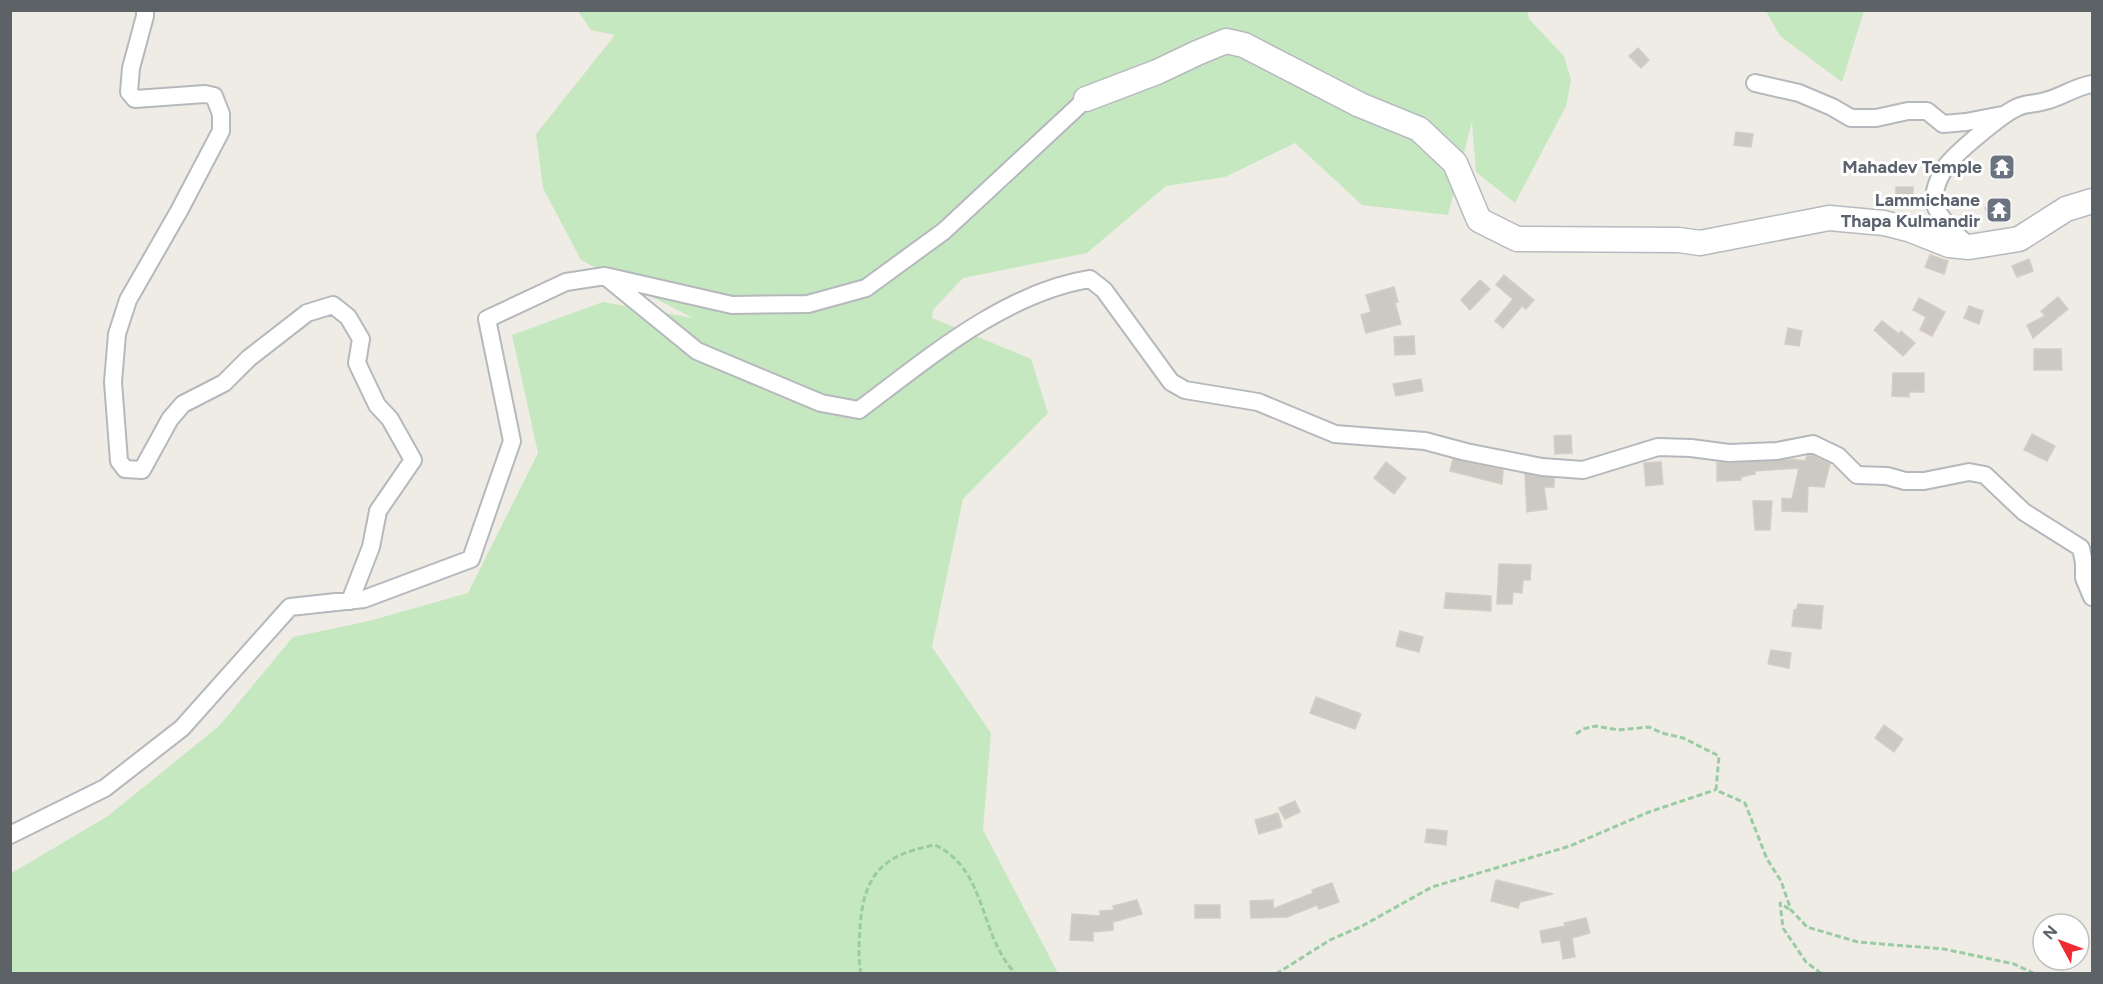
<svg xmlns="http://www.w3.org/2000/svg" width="2103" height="984" viewBox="0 0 2103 984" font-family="Figtree,sans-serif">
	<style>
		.green { fill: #c5e8c0 }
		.building { fill: #ccc9c4; stroke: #d4cdc3; stroke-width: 1.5 }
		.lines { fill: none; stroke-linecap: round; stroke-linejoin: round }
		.street-casing { stroke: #b5b8bc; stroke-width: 20 }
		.secondary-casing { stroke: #b6babf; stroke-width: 27 }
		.path { stroke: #9acca3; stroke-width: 3; stroke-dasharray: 6 3; stroke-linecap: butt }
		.street { stroke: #fff; stroke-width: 16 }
		.secondary { stroke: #fff; stroke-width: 24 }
		.labels { text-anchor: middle; stroke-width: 6; stroke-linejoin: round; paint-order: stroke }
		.worship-label { font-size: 18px; font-weight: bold; fill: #5b616d; stroke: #fff; text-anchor: end }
	</style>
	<rect width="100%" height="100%" fill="#efece5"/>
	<!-- green -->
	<path class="green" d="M1527,10L1529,19L1564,56L1571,80L1566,106L1515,203L1476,172L1472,122L1448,215L1362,205L1295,143L1225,177L1166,186L1087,253L963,278L933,310L932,318L1031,359L1048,413L963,499L932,647L991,733L983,830L1058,973H11L10,874L108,816L219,726L293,637L369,621L468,593L538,453L512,335L603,302L693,318L581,260L543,188L536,134L615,35L591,30L578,11Z
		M1766,11H1864L1842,82L1780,36Z"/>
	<!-- building -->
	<path class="building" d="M1638,48L1649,60L1641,68L1629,56Z
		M1736,132L1753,134L1751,147L1734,145Z
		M1896,187H1913V199L1896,200Z
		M2005,200L2010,213L1990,220L1985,208Z
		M1930,255L1948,261L1944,274L1925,267Z
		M2029,259L2033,271L2017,277L2012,266Z
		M1504,275L1534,300L1526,309L1522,306L1503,328L1495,321L1513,299L1496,285Z
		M1480,280L1490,289L1470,310L1461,300Z
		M1394,287L1398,302L1395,303L1401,324L1366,333L1361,315L1371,312L1366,295Z
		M2058,297L2068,309L2033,338L2027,325L2045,316L2041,311Z
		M1919,298L1945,312L1932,336L1920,330L1926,317L1913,310Z
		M1969,306L1983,311L1979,324L1964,318Z
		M1882,321L1899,334L1901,331L1915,343L1903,356L1874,330Z
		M1788,328L1802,331L1799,346L1785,344Z
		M1414,336L1415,354L1395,355L1394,337Z
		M2034,349H2061L2062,370H2034Z
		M1893,373H1924V392H1909V397L1892,396Z
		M1421,379L1423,391L1396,396L1393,384Z
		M2032,434L2055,446L2047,461L2024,450Z
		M1571,435L1572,453L1555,454L1554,436Z
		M1812,455L1830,464L1824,487L1808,486L1807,512L1782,511V498L1792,499L1799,468L1754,471L1755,474L1741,477V480L1717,481V463L1789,459L1805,461L1807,456Z
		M1453,459L1503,470L1502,484L1450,471Z
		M1386,462L1406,478L1394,494L1374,478Z
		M1661,462L1663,484L1646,486L1644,463Z
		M1525,474L1554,478V487H1544L1547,509L1527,512Z
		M1753,501H1772L1770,530H1755Z
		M1499,564L1531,565L1530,580H1523L1522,593L1513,592L1512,604H1497Z
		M1446,593L1491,596V611L1444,608Z
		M1798,604L1823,606L1821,629L1792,626L1794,610L1797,609Z
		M1400,631L1423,637L1419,652L1396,646Z
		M1771,650L1791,653L1789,668L1768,664Z
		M1316,697L1361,714L1355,729L1310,713Z
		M1884,725L1903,739L1894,752L1875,738Z
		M1295,801L1300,812L1285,819L1279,808Z
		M1278,813L1282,827L1259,834L1255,820Z
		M1427,829L1447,831L1446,845L1425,842Z
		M1496,880L1553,894L1520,902L1518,908L1491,901Z
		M1332,883L1339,902L1319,909L1317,905L1287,917L1251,918L1250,901L1273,900V909L1313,893L1312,890Z
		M1137,900L1142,914L1113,922V930L1093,932V941L1070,940L1072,914L1100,916V911L1114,910L1113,906Z
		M1195,905H1220V918H1195Z
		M1586,918L1590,933L1572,938L1575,957L1563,959L1560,940L1542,943L1540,931L1565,926L1564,923Z"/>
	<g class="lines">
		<!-- street casing -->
		<g class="street-casing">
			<path id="street" d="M145,10V16L131,68L129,92L135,99L205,94L214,96L221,114V131L179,211L128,300L117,334L113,382L119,461L125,469L142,470L170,419L183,404L224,383L249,358L307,313L333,305L348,317L361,339L357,363L377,405L390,419L413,460L378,511L371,547L350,601
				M1755,83L1799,93L1832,107L1851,118H1876L1908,111H1927L1943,124L1966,122L2002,115
				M1969,247C1958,235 1939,220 1935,204C1932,191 1940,175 1947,165C1957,152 2003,113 2018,107C2027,103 2036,104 2045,101C2062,97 2074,87 2092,84
				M605,276L697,351L821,403L859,410C926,360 1005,292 1090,279L1104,290L1171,382L1185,390L1258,402L1335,434L1425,441L1466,452L1542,467L1583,470L1658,447L1691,448L1729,453L1777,451L1813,444L1838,456L1857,475L1887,476L1905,481H1924L1969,472L1985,475L2024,512L2081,548L2084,563V578L2092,597
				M10,835L105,788L182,728L290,607L364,599L471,559L512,441L487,319L566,282L605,276L732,305L808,304L866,288L944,231L1086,99"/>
		</g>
		<!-- secondary casing -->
		<g class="secondary-casing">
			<path id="secondary" d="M1086,99L1157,72L1197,53L1226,41L1244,45L1360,105L1419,129L1455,163L1479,220L1517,239L1679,240L1700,243L1829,218L1884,223L1911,230L1949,245L1969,247L2019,239L2066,209L2092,201"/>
		</g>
		<!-- path -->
		<path class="path" d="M1576,734L1583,729L1596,726L1618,730L1649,727L1662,733L1683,738L1719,756L1716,790L1745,803L1767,859L1781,881L1791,910L1807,927L1858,942L1944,949L2014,964L2035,974
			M1789,909L1780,903L1783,928L1806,962L1822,974
			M861,974C858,958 859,944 860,927C864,874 882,855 935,845C988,870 978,935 1016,974
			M1276,974L1330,940L1362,926L1432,887L1570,846L1649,812L1715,790"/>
		<!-- street -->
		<use href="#street" class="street"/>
		<!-- secondary -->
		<use href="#secondary" class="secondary"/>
	</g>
	<!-- icons -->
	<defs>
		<g id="temple-square" transform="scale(1.35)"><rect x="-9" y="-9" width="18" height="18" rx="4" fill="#6b7280" stroke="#fff"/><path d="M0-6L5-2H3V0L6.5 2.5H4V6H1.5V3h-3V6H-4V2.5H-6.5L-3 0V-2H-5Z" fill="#fff"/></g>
	</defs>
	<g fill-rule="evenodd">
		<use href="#temple-square" x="2002" y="167"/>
		<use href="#temple-square" x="1999" y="210"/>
	</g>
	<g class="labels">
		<!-- worship labels -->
		<g class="worship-label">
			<text x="1982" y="173">Mahadev Temple</text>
			<text x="1980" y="206">Lammichane<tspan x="1980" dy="21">Thapa Kulmandir</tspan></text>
		</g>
	</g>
	<!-- border -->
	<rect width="2103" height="984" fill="none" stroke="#5c6266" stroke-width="24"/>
	<!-- north arrow -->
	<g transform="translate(2061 942) rotate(311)"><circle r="28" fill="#ffffff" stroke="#bec0c2" stroke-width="1.5"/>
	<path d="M0-4.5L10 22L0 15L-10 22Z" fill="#ef2b32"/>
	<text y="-9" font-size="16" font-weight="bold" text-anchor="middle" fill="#5c6266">N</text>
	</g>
</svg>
